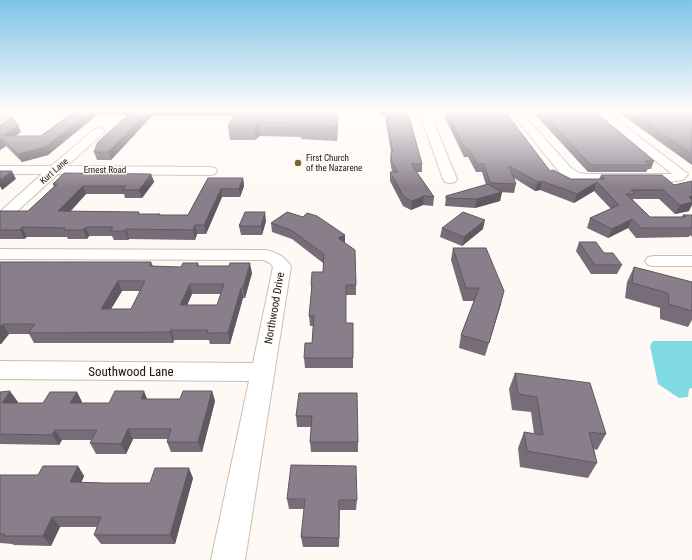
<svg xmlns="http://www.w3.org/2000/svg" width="692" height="560" viewBox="0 0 692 560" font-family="'Roboto Condensed',sans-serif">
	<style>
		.water { fill: #7fdae4 }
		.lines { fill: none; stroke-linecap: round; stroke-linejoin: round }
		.minor-casing { stroke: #cabfb2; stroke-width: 2 }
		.major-casing { stroke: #d6d5d4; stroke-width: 2 }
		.minor { fill: #fff; fill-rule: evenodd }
		.major { fill: #cec198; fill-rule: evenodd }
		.wall { fill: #766d78; fill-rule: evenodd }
		.shaded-wall { fill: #605961 }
		.building { fill: #897f8b; stroke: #605961; fill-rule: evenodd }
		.poi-dot { fill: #7d6033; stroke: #fef9f4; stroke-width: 1.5 }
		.labels { text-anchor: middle; stroke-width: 3; stroke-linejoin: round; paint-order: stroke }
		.far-poi-label { font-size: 9px; fill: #1a1612; stroke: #fef9f4; text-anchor: start }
		.far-street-label { font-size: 9px; fill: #1a1612; stroke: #fef9f4 }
		.street-label { font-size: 11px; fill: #1a1612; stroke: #fef9f4 }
		.near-street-label { font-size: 13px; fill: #1a1612; stroke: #fef9f4 }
	</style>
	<rect width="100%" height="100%" fill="#fef9f4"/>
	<!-- water -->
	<path class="water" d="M653,341H692V388L689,389L688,397L679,398L658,384L650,346Z"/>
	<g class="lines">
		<!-- minor casing -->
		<g class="minor-casing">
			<path id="minor" d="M416,110H426L431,116L457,179L455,182L450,183L445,182L443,179L421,117Z
				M509,110H519L571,168L579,173L587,174H672L593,110H604L688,174L683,180L669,182H587L570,179L561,174Z
				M99,128L103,129L105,131L103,133L67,166L210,167L215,168L217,171L215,174L210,175L58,174L14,214L9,216L4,214L1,211L4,208L42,174H0V166H51L95,129Z
				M0,249L266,250C278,253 284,256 291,266L245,560H211L249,381L0,379V361L253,363L273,267L270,263L264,260L0,259Z
				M654,256H692V266H654L648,265L645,261L648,257Z"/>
		</g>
		<!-- major casing -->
		<g class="major-casing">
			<path id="major" d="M6,110H20L18,113L0,122V113Z"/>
		</g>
		<!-- minor -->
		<use href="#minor" class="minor"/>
		<!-- major -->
		<use href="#major" class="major"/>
	</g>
	<!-- wall -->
	<path class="wall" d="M76,110H338V123L337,141L301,139V137L260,136L255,140H230L228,126L234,116H152L111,160H97L94,152L128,115H97L48,155L22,162L6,146L0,150V125L21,132L16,136H41Z
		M379,110H407L422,164V172H417L434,197L433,206L423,205L411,210L403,206L390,181V172H392L390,160L391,152L385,116H380Z
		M445,110H500L550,171L571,179H599L601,175H662L689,211L675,214L659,199H633V200L650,217H681L683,215H692V237L690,235L689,237L636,238L628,228L608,238L587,228L590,218L611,209L594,191L574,203L540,190L535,191L514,178L516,184L514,193L501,192H502L500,201L475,208L445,206L446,196L486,185L482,172H476L468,157H464L444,116Z
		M531,110H601L599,115L654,161L651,169H648L646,172H588Z
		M619,110H692V165L618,112Z
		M151,174L154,182L142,198H125L124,194H86L70,212H139V214H160L161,215H188L208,178H243L244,186L240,197H222L206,234H197L195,240L129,239L128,240H114L112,236H89L87,239H68L67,237H27L24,239H0V211H28L54,187L53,184Z
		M266,221L262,235H241L239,226Z
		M271,223L345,235V243L356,285V295H346V323H353V368H305L304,358L312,343L313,326H310L309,316L311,295V285L323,272V263L292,239L272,232Z
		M442,228L483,229L462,246L440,237Z
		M579,242L622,265L617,274H591L576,251Z
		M453,248L501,304L485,356L459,348L461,335L474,301H463L451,260Z
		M0,262H151L153,266L181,267L198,263L199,266L252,273L245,298H243L230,344H210L209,340H174L173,343H34L29,334H9L1,344H0ZM122,291H140L131,309H111ZM192,294H221L217,305H187Z
		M634,267L692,282V320L688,327L660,319V308L625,298L627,282Z
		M515,373L606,434L597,450L594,449L597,463L588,478L520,467L518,448L524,432L534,434L531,412L512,410L509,389Z
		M212,391L215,401L202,452H171L167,442L168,439H133L126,454H96L90,443L92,440H62L59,445L0,444V392L18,402L17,403H43L77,392L82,402V403H109L147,399H180Z
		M299,393L358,442V452H311L310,442L311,427H297L296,416Z
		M78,466L84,476L81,483H150L193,478L175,544H101L94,535L97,527H60L51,546L14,545L12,544L0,543V475H38Z
		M287,499L357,500L356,510H340L339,547H303L301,537L304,509H289Z"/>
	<!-- shaded-wall -->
	<path class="shaded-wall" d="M92,110H95L97,115L48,155L22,162L18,154Z
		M150,110L152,116L111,160L108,152Z
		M338,110V123L337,141V127Z
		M259,122L260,136L255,140L253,126Z
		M18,125L21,132L7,142L2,136Z
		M2,138L6,146L0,150V140Z
		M12,171L16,179L2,190L0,186V180Z
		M151,174L154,182L142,198L139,190Z
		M243,178L244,186L240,197L239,189Z
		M542,181L540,190L535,191L538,182Z
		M597,182L594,191L574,203L577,194Z
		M83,186L86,194L62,220L58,211Z
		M221,189L222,197L206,234L204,225Z
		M502,192L500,201L475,208L477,199Z
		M424,196L423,205L411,210L412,201Z
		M692,196V205L689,211L675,214L680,205L689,197Z
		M265,212L266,221L262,235L261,226Z
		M632,219L628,228L608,238L612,229Z
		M485,220L483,229L462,246L464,237Z
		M195,225L197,234L195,240L193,230Z
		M22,227L27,237L24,239L20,230Z
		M86,227L89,236L87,239L83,230Z
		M126,229L129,239L128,240L125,231Z
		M345,235V244L338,238Z
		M250,263L252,273L245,298L243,288Z
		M118,281L122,291L105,319L101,309Z
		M190,284L192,294L183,315L180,305Z
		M241,288L243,298L230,344L228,333Z
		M504,291L501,304L485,356L489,343Z
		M3,324L9,334L1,344L0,343V327Z
		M171,330L174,340L173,343L170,332Z
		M10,391L18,402L10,414L2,403Z
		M144,391L148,401L141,399Z
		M212,391L215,401L202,452L198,442Z
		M77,392L82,402L76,413L70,403Z
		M128,429L133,439L126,454L121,444Z
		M55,430L62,440L59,445L52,435Z
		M78,466L84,476L77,492L70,482Z
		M189,468L193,478L175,544L170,535Z
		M52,517L60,527L51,546L43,536Z"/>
	<!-- building -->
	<path class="building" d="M76,110H92L45,147L18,154L2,138L0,140V125L12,117L18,125L2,136H41Z
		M127,110H150L108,152H94L98,142L133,110Z
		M237,110H338L337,127L300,124L301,123L259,122L253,126H228Z
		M385,110H407L422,164H411L434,197L424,196L412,201L404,197L390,172H398L392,163L391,152H393Z
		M446,110H500L503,114H507L550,171L553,170L571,179H605L601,175H662L674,185L692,181V196L689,197L692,200V202L680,205L663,190H631L635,194H626L650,217H686L683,215H692V228H641L632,219L612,229L590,218L619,205L597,182L577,194L542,181L538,182L509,166L516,184L490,183L484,164H477L469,149H465Z
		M539,110H593L654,161H645L650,165H591Z
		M628,110H692V154Z
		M0,171H12L0,180Z
		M64,173L151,174L139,190H122L126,186H83L58,211L139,212L138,214H160L159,215H188L208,178H243L239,189H221L204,225H195L193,230L126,229L125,231H110L113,227H86L83,230H64L65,228L22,227L20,230H0V211H28L57,184H53Z
		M488,184L502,192L477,199L446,198V196Z
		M245,212H265L261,226H239Z
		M287,212L303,217L307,213L317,216L345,235L338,238L355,250L356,285H346V323H353V358H304L305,343H312L314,316H309L312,285H311L312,272H323L324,254L291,230L271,223Z
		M463,212L485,220L464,237L442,228Z
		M579,242H596L604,253H613L622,265H595Z
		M453,248H486L504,291L489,343L461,335L479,288H466Z
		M0,262H151L149,266L181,267L183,263H198L197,266H229L230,263H250L243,288H241L228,333H207L208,330H171L170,332L28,333L35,324H3L0,327ZM118,281H145L131,309H101ZM190,284H224L217,305H180Z
		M634,267L692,282V311L669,304L668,293L632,283Z
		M515,373L590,383L606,434L589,432L597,463L527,451L524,432L543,435L537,397L518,394Z
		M10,391L2,403H43L50,392H77L70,403H109L115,391H144L141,399H180L183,391H212L198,442H167L171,429H128L121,444L90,443L97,430H55L52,435L0,434V392Z
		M299,393H357L358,442H310L312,416H296Z
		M291,465L356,466L357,500H339V538L301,537L305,499H287Z
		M43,466H78L70,482L105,483H150L155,468H189L170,535H94L101,517H52L43,536H4L5,534H0V475H38Z"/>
	<!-- sky -->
	<linearGradient id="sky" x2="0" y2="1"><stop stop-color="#7ec3e6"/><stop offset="0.59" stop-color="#fffcfa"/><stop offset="1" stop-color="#fffcfa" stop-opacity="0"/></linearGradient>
	<rect width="692" height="188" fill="url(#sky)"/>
	<!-- markers -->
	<circle class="poi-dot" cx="298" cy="163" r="4"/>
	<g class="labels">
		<!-- far-poi labels -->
		<g class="far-poi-label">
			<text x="306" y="161">First Church<tspan x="306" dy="10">of the Nazarene</tspan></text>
		</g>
		<!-- far-street labels -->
		<g class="far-street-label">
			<text x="105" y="173">Ernest Road</text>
			<text transform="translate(54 171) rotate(-41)" y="3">Kurt Lane</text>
		</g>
		<!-- street labels -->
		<g class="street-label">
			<text transform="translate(274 308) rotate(-80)" y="4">Northwood Drive</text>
		</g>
		<!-- near-street labels -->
		<g class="near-street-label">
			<text x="131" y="376">Southwood Lane</text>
		</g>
	</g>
</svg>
